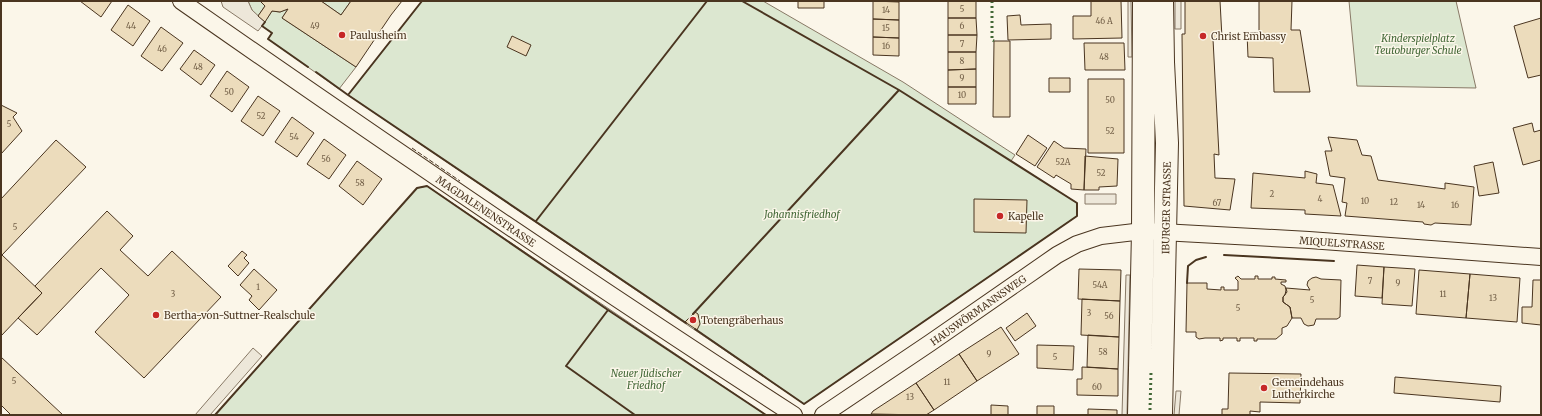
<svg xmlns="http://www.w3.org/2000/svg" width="1542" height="416" viewBox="0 0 1542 416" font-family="Merriweather,serif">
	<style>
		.green { fill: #dce7d0; stroke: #887966 }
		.parking { fill: #ede7d9; stroke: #887966 }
		.building { fill: #ecdcbc; stroke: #4a3520 }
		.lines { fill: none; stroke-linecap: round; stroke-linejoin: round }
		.minor-casing { stroke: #4a3520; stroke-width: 18 }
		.primary-casing { stroke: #4a3520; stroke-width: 24 }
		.minor { stroke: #fbf6e9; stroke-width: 16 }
		.primary { stroke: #fbf6e9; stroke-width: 22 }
		.hedge { stroke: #436837; stroke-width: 3; stroke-dasharray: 2 3; stroke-linecap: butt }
		.fence { stroke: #4a3520; stroke-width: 1; stroke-dasharray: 5 2; stroke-linecap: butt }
		.wall { stroke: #4a3520; stroke-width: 2 }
		.poi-dot { fill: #c62828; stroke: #fbf6e9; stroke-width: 1.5 }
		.labels { text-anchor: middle; stroke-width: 3; stroke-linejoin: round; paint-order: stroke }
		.number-label { font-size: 8px; fill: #725f47 }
		.poi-label { font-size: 10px; fill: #4a3520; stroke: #fbf6e9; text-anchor: start }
		.park-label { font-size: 10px; font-style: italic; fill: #436837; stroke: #fbf6e9 }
		.street-label { font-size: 10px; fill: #4a3520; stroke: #fbf6e9 }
	</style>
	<rect width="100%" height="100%" fill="#fbf6e9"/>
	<!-- green -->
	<path class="green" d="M248,1H260L265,6L258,16L252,10Z
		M321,1H351L341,15Z
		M422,1H763L903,82L1015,155L1011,161L1077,203V216L804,404L348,95Z
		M1349,1H1456L1476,88L1357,86Z
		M288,9L282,18L356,67L339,89L268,39L272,33L262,26L272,11L280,12Z
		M427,186L766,415H215L417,188Z"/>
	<!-- parking -->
	<path class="parking" d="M221,1H248L252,10L265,22L258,31L223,7Z
		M1128,1H1131L1132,57H1128Z
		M1175,1H1181V29H1175Z
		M1085,194H1116V204H1085Z
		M1126,275H1130L1127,415H1122Z
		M253,348L262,356L210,415H195Z
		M1176,391H1181L1179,415H1174Z"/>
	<!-- building -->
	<path class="building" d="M80,1H112L101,17Z
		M260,1H321L341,15L351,1H402L391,15L356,67L282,18L288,9L280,12L272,11L265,22L258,16L265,6Z
		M798,1H824V8H798Z
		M873,1L899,2V20L873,19Z
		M948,1H976V18H948Z
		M1091,1H1121L1122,38L1073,39V16H1091Z
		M1185,1H1220L1222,38L1213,39L1219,155L1214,154L1215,178L1235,179L1230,210L1184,206L1182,34H1185Z
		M1259,1H1292L1291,30H1300L1310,92H1274L1273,58L1248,57L1247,33H1259Z
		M128,5L150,21L133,46L111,30Z
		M1020,15L1021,25L1051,24V39L1008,40L1007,16Z
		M948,18H976L977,35H948Z
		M1541,18V75L1528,78L1514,26Z
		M873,19L899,20V38L873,37Z
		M161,27L183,43L162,71L141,56Z
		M948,35H977L976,52H948Z
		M512,36L531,45L526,56L507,47Z
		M873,37L899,38V56L873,55Z
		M994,41H1010V117H993Z
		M1084,43H1124L1125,70H1085Z
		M194,50L215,65L201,85L180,69Z
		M948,52H976V69L948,70Z
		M976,69V87H948V70Z
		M227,71L249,87L232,112L210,96Z
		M1049,78H1070V92H1049Z
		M1088,79H1124V153H1088Z
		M948,87H976V104H948Z
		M258,96L280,111L263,136L241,121Z
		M1,105L17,113L13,117L22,131L1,154Z
		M292,117L314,133L297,157L275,142Z
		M1532,123L1534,132L1541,130V160L1523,165L1513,128Z
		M1028,135L1047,148L1035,166L1016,154Z
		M1328,137L1357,140L1362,155L1371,156L1378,180L1445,189V183L1474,187L1471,225L1435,223L1431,225L1424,224L1423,222L1345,216L1347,203L1342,202L1345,178L1330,176L1325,151H1332Z
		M324,139L346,155L329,179L307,164Z
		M56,140L86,167L2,255L42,293L1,336V199Z
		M1054,141L1064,148L1086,149L1084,190L1071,189V184L1056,175L1054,178L1037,167Z
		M1085,156L1118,159L1117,186L1099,187V190H1084Z
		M357,161L382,179L363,205L339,186Z
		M1493,162L1499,193L1479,196L1474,166Z
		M1305,171L1317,174L1316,183L1333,185L1341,216L1305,214V210L1251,208L1253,173L1305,178Z
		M974,199L1027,200L1026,233L974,232Z
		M107,211L133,236L120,250L148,276L172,251L221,297L144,378L95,332L129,295L101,268L37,335L18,318L42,293L35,286Z
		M242,251L247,255L244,258L249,263L238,276L228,266Z
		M1357,265L1384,267L1382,298L1355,296Z
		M1384,267L1415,269L1412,306L1382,304Z
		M254,269L277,290L259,310L249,300L252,296L240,285Z
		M1079,269L1121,270L1120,301L1078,299Z
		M1419,270L1470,274L1466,318L1416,314Z
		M1470,274L1520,278L1517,322L1466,318Z
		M1238,276L1241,279H1255V276H1258V279H1272V277H1275V279L1286,280V282H1281V284L1285,286L1286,290L1285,295L1283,297V302L1290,307L1292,318L1287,326L1282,328V334L1276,339H1257V341H1254V338H1240V341H1237V338H1223V340L1220,341V338H1205L1199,339L1196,337V332H1186L1187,283H1207V289L1221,290V287H1224V290H1238V281L1235,278Z
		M1316,277L1321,279L1341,280L1340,317L1337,319H1316L1314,325L1308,326L1304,324L1301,318H1292L1290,307L1283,302V297L1287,292L1286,288L1310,290L1307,285L1308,281L1312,278Z
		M1533,280H1541V325L1522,323V307H1532Z
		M1082,299L1120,301L1119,337L1081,335Z
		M695,312L698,314L700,324L697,330L685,322Z
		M1027,313L1036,326L1015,341L1006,328Z
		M1001,327L1019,354L977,381L959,354Z
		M1088,335L1119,337L1118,369L1087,367Z
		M1037,345L1074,346L1073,370L1037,368Z
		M959,354L977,381L934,410L916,383Z
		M1,357L63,415H11L1,405Z
		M1082,367L1118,369V396L1077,395V379H1082Z
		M1229,373L1301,374L1300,403L1260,402V412L1250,411V415H1222V409H1228Z
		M1395,377L1501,386L1500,402L1394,393Z
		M916,383L934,410L926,415L871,414L873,411Z
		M991,405L1008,406V415H991Z
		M1037,406H1054V415H1037Z
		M1088,409L1117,410V415H1088Z"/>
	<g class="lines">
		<!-- minor casing -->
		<g class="minor-casing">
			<path id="minor" d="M181,1C383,142 587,281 794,415
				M823,415L930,343L1057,255L1077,244L1101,236L1143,231L1309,240L1541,257"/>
		</g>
		<!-- primary casing -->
		<g class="primary-casing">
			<path id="primary" d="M1139,415L1143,231L1144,1
				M1161,415L1167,143L1163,62L1162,1"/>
		</g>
		<!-- minor -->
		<use href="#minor" class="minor"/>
		<!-- primary -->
		<use href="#primary" class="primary"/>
		<!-- hedge -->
		<path class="hedge" d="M992,1V40L994,41
			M1150,410L1151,372"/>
		<!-- fence -->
		<path class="fence" d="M412,148L460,181"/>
		<!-- wall -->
		<path class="wall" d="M422,1L348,95L686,323
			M265,22L262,26L272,33L268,39L308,67
			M316,72L348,95
			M536,221L707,1
			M1224,255L1334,261
			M1187,283L1188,266L1196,260L1206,257
			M608,310L766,415
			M693,314L899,90
			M695,329L804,404L1077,216V203L899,90L742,1
			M215,415L417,188L427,186L608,310L566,366L635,415"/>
	</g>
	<!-- markers -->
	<g class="poi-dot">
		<circle cx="342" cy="35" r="4"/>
		<circle cx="1203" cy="36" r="4"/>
		<circle cx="1000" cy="216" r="4"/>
		<circle cx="156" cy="315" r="4"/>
		<circle cx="693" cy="320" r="4"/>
		<circle cx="1264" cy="388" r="4"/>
	</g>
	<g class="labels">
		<!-- number labels -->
		<g class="number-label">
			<text x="962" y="12">5</text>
			<text x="886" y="13">14</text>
			<text x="1104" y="24">46 A</text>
			<text x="131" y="29">44</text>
			<text x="315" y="29">49</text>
			<text x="962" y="29">6</text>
			<text x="886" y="31">15</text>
			<text x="962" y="47">7</text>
			<text x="886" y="49">16</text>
			<text x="162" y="52">46</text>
			<text x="1104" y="60">48</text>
			<text x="962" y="64">8</text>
			<text x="198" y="70">48</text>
			<text x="962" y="81">9</text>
			<text x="229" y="95">50</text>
			<text x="962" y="98">10</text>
			<text x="1110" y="103">50</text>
			<text x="261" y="119">52</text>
			<text x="9" y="127">5</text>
			<text x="1110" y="134">52</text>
			<text x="294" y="140">54</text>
			<text x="326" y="162">56</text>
			<text x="1063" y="165">52A</text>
			<text x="1101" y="176">52</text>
			<text x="360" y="186">58</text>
			<text x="1272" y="197">2</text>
			<text x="1320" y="202">4</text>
			<text x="1365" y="204">10</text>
			<text x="1394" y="205">12</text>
			<text x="1217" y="206">67</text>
			<text x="1421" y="208">14</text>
			<text x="1455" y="208">16</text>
			<text x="15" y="230">5</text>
			<text x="1370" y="284">7</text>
			<text x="1398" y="286">9</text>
			<text x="1100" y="288">54A</text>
			<text x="258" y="290">1</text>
			<text x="173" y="297">3</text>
			<text x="1443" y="297">11</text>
			<text x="1493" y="301">13</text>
			<text x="1312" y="303">5</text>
			<text x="1238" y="311">5</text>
			<text x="1089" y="316">3</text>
			<text x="1109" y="319">56</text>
			<text x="1103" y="355">58</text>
			<text x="989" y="357">9</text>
			<text x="1055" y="360">5</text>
			<text x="14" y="384">5</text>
			<text x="947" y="385">11</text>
			<text x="1097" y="390">60</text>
			<text x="910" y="400">13</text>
		</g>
		<!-- poi labels -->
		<g class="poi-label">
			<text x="350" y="39">Paulusheim</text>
			<text x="1211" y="40">Christ Embassy</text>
			<text x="1008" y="220">Kapelle</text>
			<text x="164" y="319">Bertha-von-Suttner-Realschule</text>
			<text x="701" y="324">Totengräberhaus</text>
			<text x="1272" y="386">Gemeindehaus<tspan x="1272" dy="12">Lutherkirche</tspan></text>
		</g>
		<!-- park labels -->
		<g class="park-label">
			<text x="1418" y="42">Kinderspielplatz<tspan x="1418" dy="12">Teutoburger Schule</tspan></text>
			<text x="802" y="218">Johannisfriedhof</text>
			<text x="646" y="377">Neuer Jüdischer<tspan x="646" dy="12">Friedhof</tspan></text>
		</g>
		<!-- street labels -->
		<g class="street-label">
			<text transform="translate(1166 208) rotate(-89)" y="4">IBURGER STRASSE</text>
			<text transform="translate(486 211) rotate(34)" y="4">MAGDALENENSTRASSE</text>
			<text transform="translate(1342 243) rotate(4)" y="4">MIQUELSTRASSE</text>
			<text transform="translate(978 310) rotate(-35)" y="4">HAUSWÖRMANNSWEG</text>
		</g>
	</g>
	<!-- border -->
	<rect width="1542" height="416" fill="none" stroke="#4a3520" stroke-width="4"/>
</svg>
